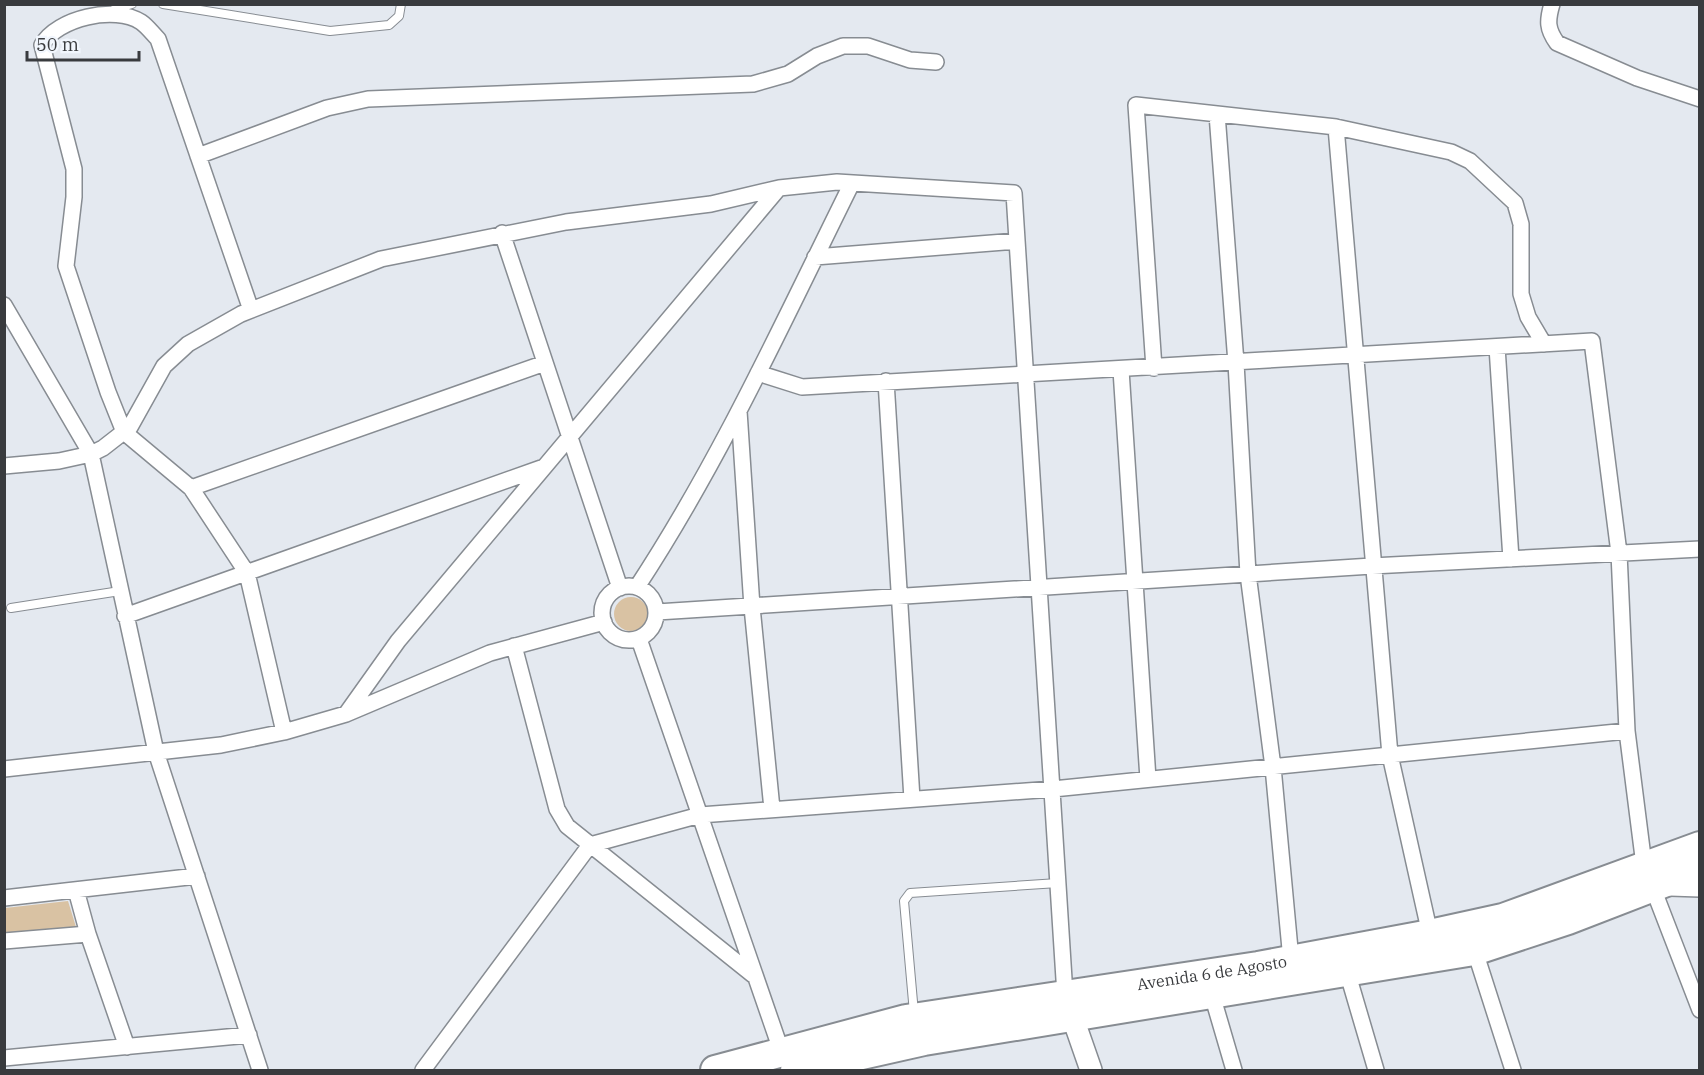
<svg xmlns="http://www.w3.org/2000/svg" width="1704" height="1075" viewBox="0 0 1704 1075" font-family="'IBM Plex Serif',serif">
	<style>
		.green { fill: #d9c2a3 }
		.lines { fill: none; stroke-linecap: round; stroke-linejoin: round }
		.lane-casing { stroke: #878c92; stroke-width: 10 }
		.street-casing { stroke: #878c92; stroke-width: 18 }
		.secondary-casing { stroke: #878c92; stroke-width: 24 }
		.highway-casing { stroke: #878c92; stroke-width: 32 }
		.lane { stroke: #fff; stroke-width: 8 }
		.street { stroke: #fff; stroke-width: 15 }
		.secondary { stroke: #fff; stroke-width: 21 }
		.highway { stroke: #fff; stroke-width: 28 }
		.labels { text-anchor: middle; stroke-width: 5; stroke-linejoin: round; paint-order: stroke }
		.street-label { font-size: 16px; fill: #393b3e; stroke: #f1f6fd }
	</style>
	<rect width="100%" height="100%" fill="#e4e9f0"/>
	<!-- green -->
	<path class="green" d="M614 614a17 17 0 1 1 34 0a17 17 0 1 1-34 0Z
		M68,901L76,927L5,933V908Z"/>
	<g class="lines">
		<!-- lane casing -->
		<g class="lane-casing">
			<path id="lane" d="M163,4L330,31L389,25L399,16L401,4
				M113,10L132,4
				M11,608L120,591
				M914,1013L904,901L910,893L1058,883"/>
		</g>
		<!-- street casing -->
		<g class="street-casing">
			<path id="street" d="M1552,4C1547,21 1547,29 1557,43L1637,78L1700,99
				M1217,114L1236,363L1248,574L1273,767L1291,960
				M1336,127L1390,755L1430,934
				M198,156L327,108L368,99L753,84L788,74L817,56L843,46H868L910,60L936,62
				M502,233L620,588
				M815,257L1017,241
				M4,305L91,454L156,752L260,1070
				M251,310L158,39C153,34 147,26 141,22C115,5 57,18 42,45L74,169V197L66,266L108,392L124,432L191,488L545,363
				M1497,347L1511,559
				M1154,368L1136,105L1336,127L1451,152L1470,161L1515,203L1521,224V294L1528,317L1544,344
				M1121,370L1148,779
				M758,373L802,387L1592,341L1619,553L1627,731L1644,865L1700,1010
				M886,381L912,799
				M739,411L752,607L772,809
				M4,466L59,461L91,454L103,448L130,427L164,366L188,344L241,314L381,259L566,222L711,204L779,188L837,182L1014,193L1065,995
				M191,488L247,573L284,732
				M602 613a27 27 0 1 1 54 0a27 27 0 1 1-54 0Z
				M637,587C721,459 784,320 852,183
				M657,612L1372,566L1700,549
				M125,616L541,468
				M639,639L783,1056
				M514,646L557,809L567,826L753,975
				M346,714L398,641L779,188
				M4,769L221,745L284,732L346,714L490,653L604,622
				M1670,888L1700,889
				M76,890L88,934
				M4,898L197,876
				M4,941L88,934L127,1047
				M1473,945L1513,1070
				M1346,968L1376,1070
				M1210,988L1234,1070
				M4,1058L249,1035
				M423,1070L590,845L700,815L1053,789L1627,731"/>
		</g>
		<!-- secondary casing -->
		<g class="secondary-casing">
			<path id="secondary" d="M1068,1004L1091,1070"/>
		</g>
		<!-- highway casing -->
		<g class="highway-casing">
			<g id="highway">
				<path id="s1" d="M715,1070L906,1019L1258,966L1430,934L1503,918L1700,846"/>
				<path d="M795,1070L924,1041L1474,951L1568,920L1700,869"/>
			</g>
		</g>
		<!-- lane -->
		<use href="#lane" class="lane"/>
		<!-- street -->
		<use href="#street" class="street"/>
		<!-- secondary -->
		<use href="#secondary" class="secondary"/>
		<!-- highway -->
		<use href="#highway" class="highway"/>
	</g>
	<g class="labels">
		<!-- street labels -->
		<g class="street-label">
			<text dy="6" stroke="none"><textPath href="#s1" startOffset="507">Avenida 6 de Agosto</textPath></text>
		</g>
	</g>
	<!-- border -->
	<rect width="1704" height="1075" fill="none" stroke="#393b3e" stroke-width="12"/>
	<!-- scale -->
	<path d="M27 51v9h112v-9" fill="none" stroke="#393b3e" stroke-width="3"/>
	<text x="36" y="51" font-size="18" fill="#393b3e" stroke="#f1f6fd" stroke-width="4.5" paint-order="stroke">50 m</text>
</svg>
